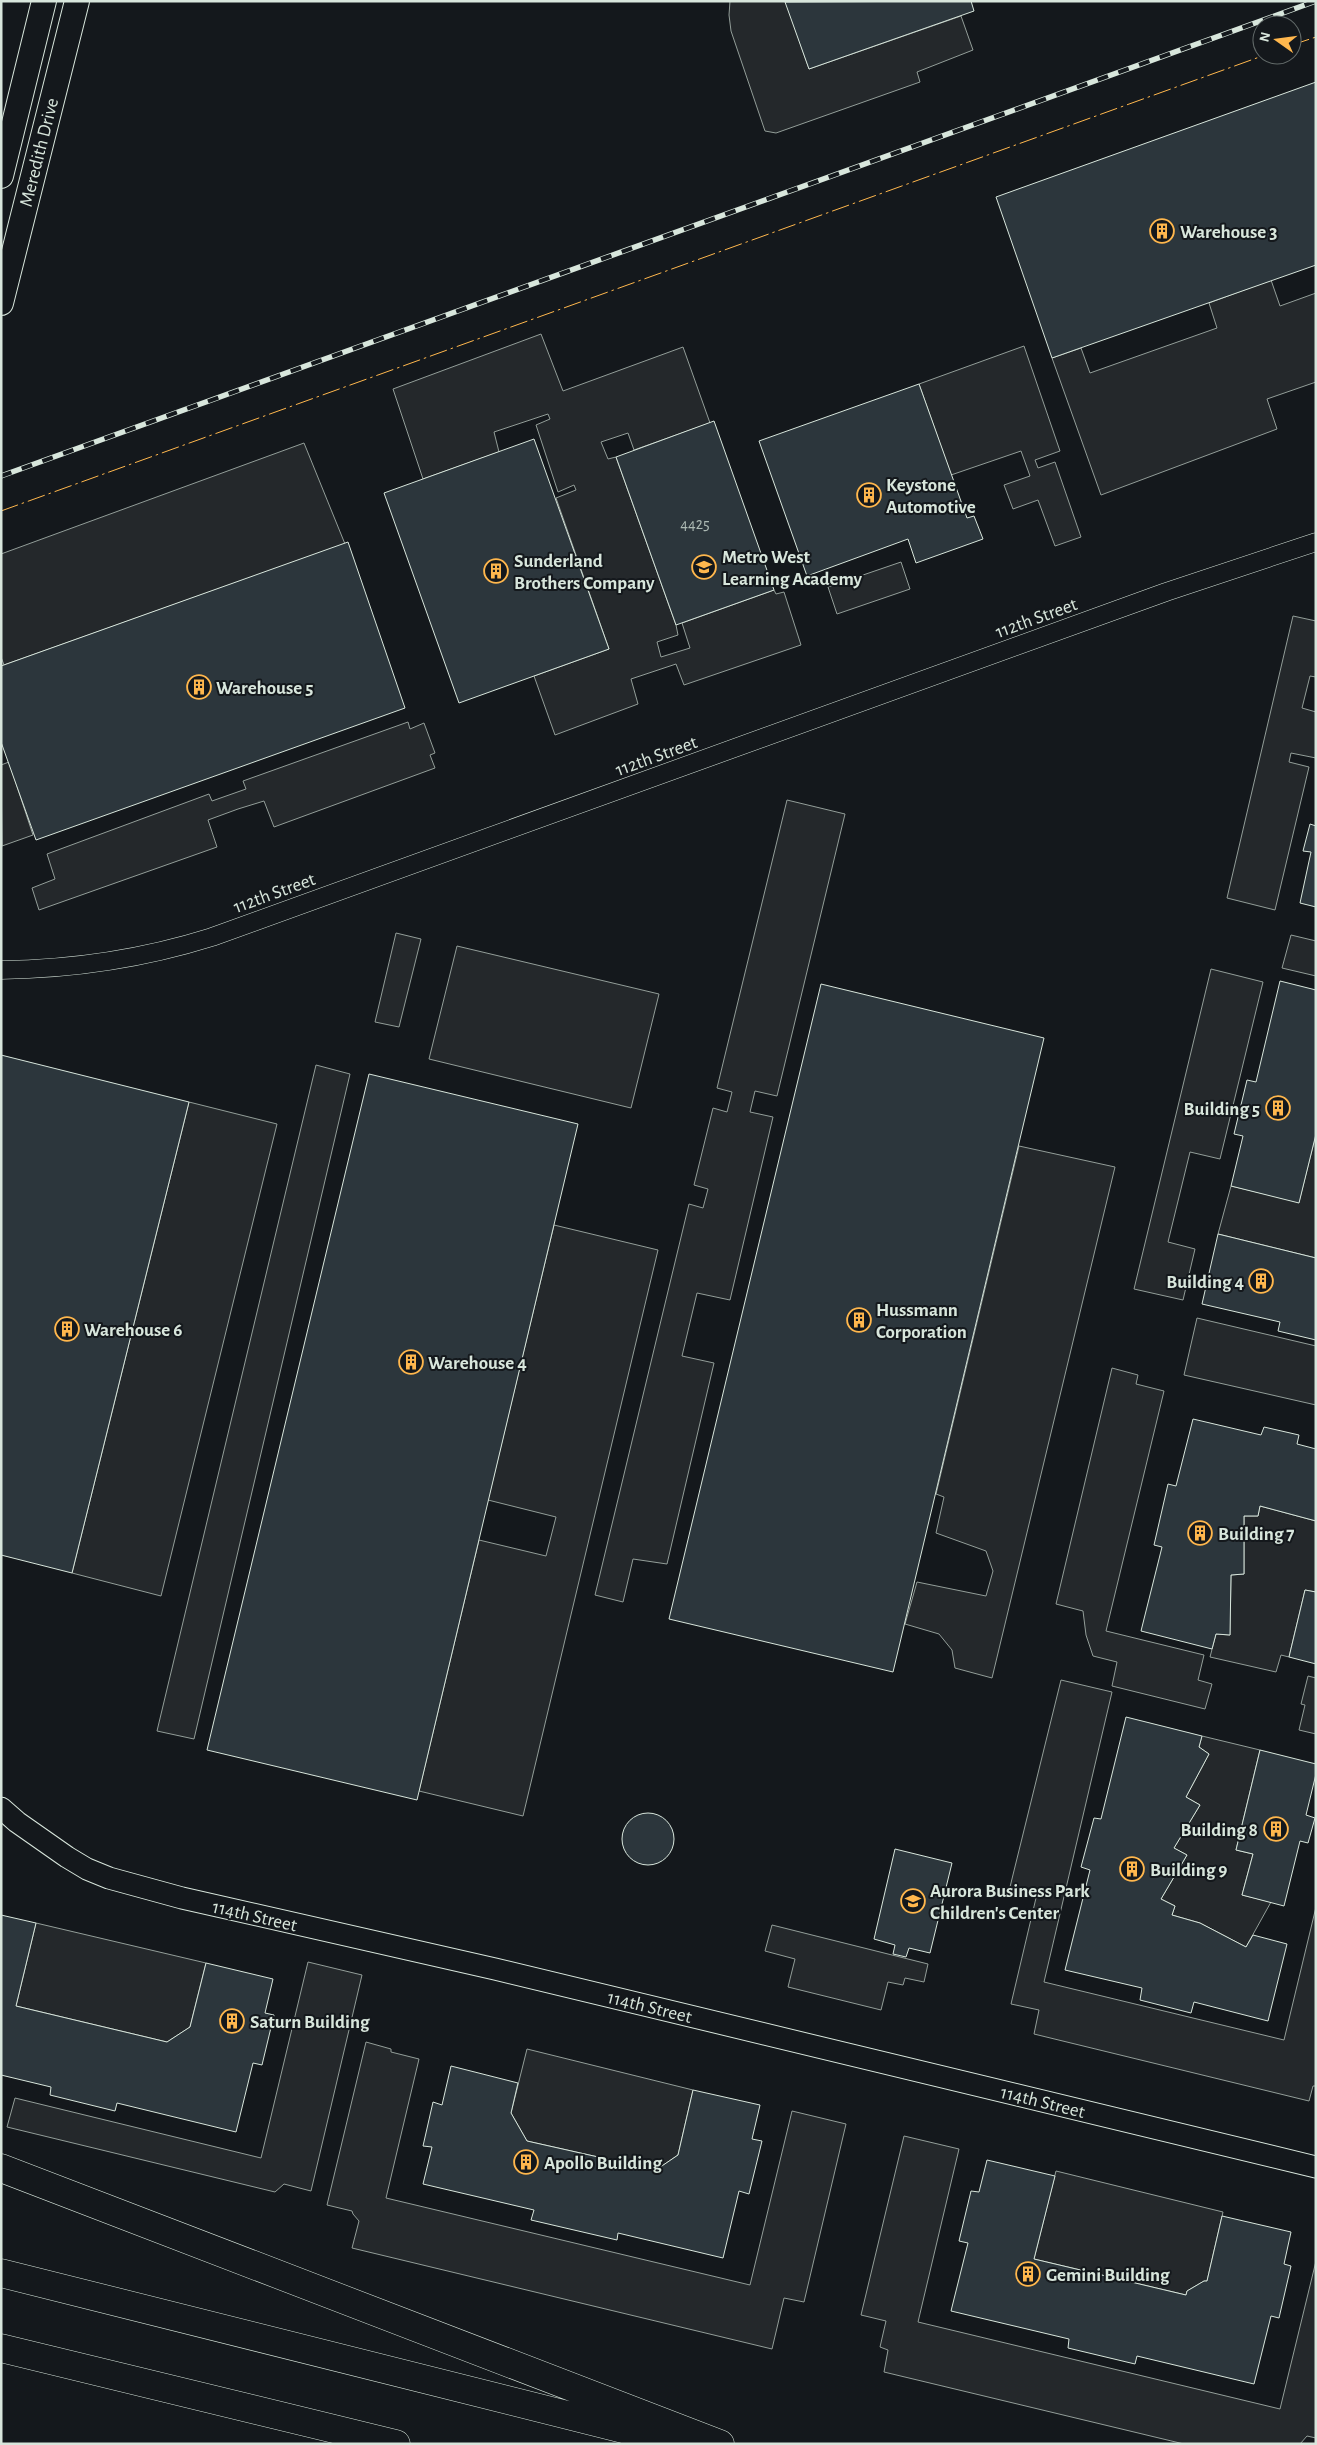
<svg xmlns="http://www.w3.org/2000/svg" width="1317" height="2445" viewBox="0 0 1317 2445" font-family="'Alegreya Sans',sans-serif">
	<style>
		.parking { fill: #24282b; stroke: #939e99 }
		.building { fill: #2c363c; stroke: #d8e6dc }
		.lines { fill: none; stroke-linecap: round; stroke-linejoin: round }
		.minor-casing { stroke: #d8e6dc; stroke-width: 19 }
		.tertiary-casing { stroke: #d8e6dc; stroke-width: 23 }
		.secondary-casing { stroke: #d8e6dc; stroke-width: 26 }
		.motorway-casing { stroke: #d8e6dc; stroke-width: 29 }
		.minor { stroke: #14181c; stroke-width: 18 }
		.tertiary { stroke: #14181c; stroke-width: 21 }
		.secondary { stroke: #14181c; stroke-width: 24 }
		.motorway { stroke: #14181c; stroke-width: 28 }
		.rail-casing { stroke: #d8e6dc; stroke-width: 5.5 }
		.rail { stroke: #14181c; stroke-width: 4; stroke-dasharray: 11; stroke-linecap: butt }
		.power { stroke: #ffb74d; stroke-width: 1; stroke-dasharray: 18 4 2.5 4; stroke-linecap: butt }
		.labels { text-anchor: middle; stroke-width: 4; stroke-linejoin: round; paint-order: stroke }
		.number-label { font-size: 16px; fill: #adbab4 }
		.street-label { font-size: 19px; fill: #d8e6dc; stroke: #14181c }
		.poi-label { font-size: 19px; font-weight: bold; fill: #d8e6dc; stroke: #14181c; text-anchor: start }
	</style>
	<rect width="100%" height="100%" fill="#14181c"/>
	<!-- parking -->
	<path class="parking" d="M730,1H787L786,2L809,69L961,16L973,50L917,72L920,82L776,133L765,131L731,31L729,15Z
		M1271,280L1280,306L1316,293V382L1267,399L1277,429L1101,495L1052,358L1081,348L1090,373L1217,328L1209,303Z
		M541,334L563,391L683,347L710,423L634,450L628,433L601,442L608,459L616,457L676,625L678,635L657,642L661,657L690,648L682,623L774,590L776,594L784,592L801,645L684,685L676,664L631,679L638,704L555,735L534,676L609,649L556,498L576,490L574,485L558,492L536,425L550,419L548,414L494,432L499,452L423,479L393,389Z
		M1024,346L1060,451L1035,460L1038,468L1055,462L1081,537L1055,546L1038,500L1013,509L1004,485L1030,476L1021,451L951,475L919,384Z
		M304,443L345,544L4,665L1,657V554Z
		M901,562L910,589L837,614L828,587Z
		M1293,616L1316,621V677L1310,676L1302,708L1316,712V758L1291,753L1289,762L1309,767L1275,910L1227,898Z
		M408,722L410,729L424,723L435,753L430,755L435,768L274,827L264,801L238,809L208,820L217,847L39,910L32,888L55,879L47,854L209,794L212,801L246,789L243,781Z
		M9,762L33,835L2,846L1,765Z
		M787,800L845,814L777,1096L755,1091L750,1112L773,1117L730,1300L697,1293L682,1356L714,1363L667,1564L633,1559L623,1602L595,1595L689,1204L703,1208L708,1189L694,1185L713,1108L727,1112L732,1092L717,1088Z
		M396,933L421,939L399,1027L375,1022Z
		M1291,935L1316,941V976L1282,968Z
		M457,946L659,994L631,1108L429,1059Z
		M1211,969L1263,982L1220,1159L1190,1152L1168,1242L1195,1249L1183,1300L1134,1289Z
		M316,1065L350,1074L194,1739L157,1731Z
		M189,1102L277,1124L161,1596L72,1573Z
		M1316,1134V1258L1218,1234L1231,1186L1299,1202Z
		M1019,1146L1115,1167L992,1678L955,1668L952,1650L939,1634L905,1624L917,1582L986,1596L993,1571L986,1551L936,1533L944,1497L936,1494Z
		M554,1225L658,1250L523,1816L419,1791L479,1540L546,1556L556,1517L488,1500Z
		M1197,1318L1316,1346V1405L1184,1375Z
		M1112,1368L1138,1375L1136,1384L1164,1391L1106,1631L1204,1655L1198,1680L1212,1684L1205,1709L1112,1686L1117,1662L1093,1656L1086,1635L1083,1611L1056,1604Z
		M1260,1506L1316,1521V1592L1305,1590L1289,1657L1281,1655L1276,1672L1210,1657L1216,1634L1230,1635L1231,1575L1244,1574V1516H1258Z
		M1308,1676L1316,1678V1734L1299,1730L1305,1705L1301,1704Z
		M1061,1680L1112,1692L1044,1982L1284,2040L1316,1907V2086H1313L1309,2101L1034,2034L1039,2010L1011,2004L1036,1898L1009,1891Z
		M1202,1736L1260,1750L1236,1850L1253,1854L1242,1895L1271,1902L1246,1947L1200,1923L1172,1915L1175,1906L1161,1899L1187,1855L1174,1848L1200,1805L1186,1797L1209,1754L1199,1747Z
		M36,1923L206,1963L190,2027L167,2042L16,2006Z
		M772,1925L928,1964L924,1982L905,1978L903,1985L888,1982L881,2010L788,1987L795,1959L765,1951Z
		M308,1962L362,1975L311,2191L284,2184L275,2192L7,2127L15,2098L261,2158Z
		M366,2042L391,2049V2052L419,2059L386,2198L750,2285L792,2111L846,2124L804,2302L784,2298L772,2349L352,2248L359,2221L353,2214L352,2211L327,2205Z
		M527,2049L693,2090L678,2155L656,2170L527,2141L511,2113Z
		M904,2136L959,2149L918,2322L1280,2409L1316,2261V2438L1307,2436L1300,2444H1184L884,2372L888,2350L880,2347L886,2321L861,2315Z
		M1056,2171L1223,2212L1207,2281H1204L1187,2291L1186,2295L1034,2259Z"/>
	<!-- building -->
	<path class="building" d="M971,1L974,11L809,69L785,2Z
		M1316,82V265L1052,358L996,197Z
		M919,384L967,518L974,516L983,539L916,563L908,539L807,576L759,441Z
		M714,421L774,590L676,625L616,457Z
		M534,439L609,649L459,703L384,493Z
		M348,542L405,708L36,840L1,742V666Z
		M1310,824L1316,826V907L1300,903L1311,852L1303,851Z
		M1280,981L1316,990V1134L1299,1203L1231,1186L1243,1136L1234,1134L1247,1080L1256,1082Z
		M821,984L1044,1038L893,1672L669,1619Z
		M1,1055L189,1102L72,1573L1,1555Z
		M369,1074L578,1124L417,1800L207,1750Z
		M1218,1234L1316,1258V1340L1278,1331L1280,1322L1202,1304Z
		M1193,1419L1261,1435L1264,1427L1299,1435L1297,1444L1316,1449V1521L1260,1506L1258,1516H1244V1574L1231,1575L1230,1635L1216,1634L1212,1649L1141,1631L1162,1547L1154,1545L1168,1484L1176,1486Z
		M1305,1590L1316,1592V1664L1289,1657Z
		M1126,1717L1202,1736L1199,1747L1209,1754L1186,1797L1200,1805L1174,1848L1187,1855L1161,1899L1175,1906L1172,1915L1200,1923L1246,1947L1253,1935L1287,1944L1268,2021L1194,2002L1191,2013L1140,2000L1142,1988L1065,1970L1090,1870L1081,1867L1094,1818L1101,1819Z
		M1260,1750L1316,1764V1774L1306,1815L1315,1818L1308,1843L1300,1841L1284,1906L1242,1895L1253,1854L1236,1850Z
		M622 1839a26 26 0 1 1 52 0a26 26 0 1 1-52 0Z
		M895,1849L952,1863L930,1953L909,1948L906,1957L893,1954L895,1945L874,1939Z
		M1,1915L36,1923L16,2006L167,2042L190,2027L206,1963L273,1979L265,2013L274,2015L262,2065L253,2063L236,2132L117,2103L115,2111L50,2095L51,2087L1,2075Z
		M451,2066L518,2083L511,2113L527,2141L656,2170L678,2155L693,2090L760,2105L752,2139L762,2141L749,2194L739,2191L723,2258L618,2233L617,2240L531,2220L534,2210L423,2184L432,2147L423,2146L433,2102L442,2105Z
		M987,2160L1055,2176L1034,2259L1186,2295L1187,2291L1204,2281H1207L1222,2216L1291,2232L1284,2264L1291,2266L1279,2318L1271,2316L1254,2384L1137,2356L1135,2364L1068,2348L1069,2339L951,2311L968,2243L959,2241L971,2191L979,2192Z"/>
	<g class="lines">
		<!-- minor casing -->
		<g class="minor-casing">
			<path id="minor" d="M1,970C75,969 142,959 212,937L1166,592L1316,542"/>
		</g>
		<!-- tertiary casing -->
		<g class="tertiary-casing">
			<path id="tertiary" d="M1,1808L17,1822L67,1857L87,1869L109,1878L182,1898L495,1969L1316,2167"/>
		</g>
		<!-- secondary casing -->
		<g class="secondary-casing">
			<path id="secondary" d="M1,176L44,1
				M1,303L77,1"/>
		</g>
		<!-- motorway casing -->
		<g class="motorway-casing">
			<path id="motorway" d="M1,2168L720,2444
				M1,2273L671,2441
				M1,2348L396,2444"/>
		</g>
		<!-- minor -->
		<use href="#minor" class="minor"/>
		<!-- tertiary -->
		<use href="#tertiary" class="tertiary"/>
		<!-- secondary -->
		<use href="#secondary" class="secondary"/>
		<!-- motorway -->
		<use href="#motorway" class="motorway"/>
		<!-- rail casing -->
		<g class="rail-casing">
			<path id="rail" d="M1,476L1316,1"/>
		</g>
		<!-- rail -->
		<use href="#rail" class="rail"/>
		<!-- power -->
		<path class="power" d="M1292,45L1316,37
			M1,511L1265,55"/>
	</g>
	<!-- icons -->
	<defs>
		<g id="building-ring" transform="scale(1.25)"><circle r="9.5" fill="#14181c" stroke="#ffb74d" stroke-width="1.5"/><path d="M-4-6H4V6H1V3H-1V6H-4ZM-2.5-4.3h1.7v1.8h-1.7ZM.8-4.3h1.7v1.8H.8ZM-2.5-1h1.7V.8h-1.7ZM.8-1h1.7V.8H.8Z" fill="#ffb74d"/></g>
		<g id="school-ring" transform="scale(1.25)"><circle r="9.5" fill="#14181c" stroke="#ffb74d" stroke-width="1.5"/><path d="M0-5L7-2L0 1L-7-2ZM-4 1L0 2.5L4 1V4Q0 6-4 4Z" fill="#ffb74d"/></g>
	</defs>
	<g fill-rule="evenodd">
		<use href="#building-ring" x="1162" y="231"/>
		<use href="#building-ring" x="869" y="495"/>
		<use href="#school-ring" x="704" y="567"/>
		<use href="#building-ring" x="496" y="571"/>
		<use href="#building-ring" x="199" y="687"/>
		<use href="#building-ring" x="1278" y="1108"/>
		<use href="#building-ring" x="1261" y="1281"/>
		<use href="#building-ring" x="859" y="1320"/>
		<use href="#building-ring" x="67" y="1329"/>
		<use href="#building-ring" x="411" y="1362"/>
		<use href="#building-ring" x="1200" y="1533"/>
		<use href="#building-ring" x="1276" y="1829"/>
		<use href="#building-ring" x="1132" y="1869"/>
		<use href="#school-ring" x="913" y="1901"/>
		<use href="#building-ring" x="232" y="2021"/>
		<use href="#building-ring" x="526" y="2162"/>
		<use href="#building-ring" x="1028" y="2274"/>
	</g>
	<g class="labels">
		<!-- number labels -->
		<g class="number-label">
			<text x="695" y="529">4425</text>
		</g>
		<!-- street labels -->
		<g class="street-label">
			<text transform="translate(38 152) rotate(-76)" y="7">Meredith Drive</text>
			<text transform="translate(1036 617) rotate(-20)" y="7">112th Street</text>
			<text transform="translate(656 755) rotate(-20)" y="7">112th Street</text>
			<text transform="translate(274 892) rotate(-20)" y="7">112th Street</text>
			<text transform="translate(255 1915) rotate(13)" y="7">114th Street</text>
			<text transform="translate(650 2006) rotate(14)" y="7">114th Street</text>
			<text transform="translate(1043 2101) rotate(14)" y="7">114th Street</text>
		</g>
		<!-- poi labels -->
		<g class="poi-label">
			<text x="1180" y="238">Warehouse 3</text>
			<text x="886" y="491">Keystone<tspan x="886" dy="22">Automotive</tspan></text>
			<text x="722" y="563">Metro West<tspan x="722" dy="22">Learning Academy</tspan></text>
			<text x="514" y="567">Sunderland<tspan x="514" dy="22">Brothers Company</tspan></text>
			<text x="216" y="694">Warehouse 5</text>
			<text x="1260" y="1115" text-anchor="end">Building 5</text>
			<text x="1244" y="1288" text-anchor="end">Building 4</text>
			<text x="876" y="1316">Hussmann<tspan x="876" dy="22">Corporation</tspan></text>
			<text x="84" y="1336">Warehouse 6</text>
			<text x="428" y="1369">Warehouse 4</text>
			<text x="1218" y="1540">Building 7</text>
			<text x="1258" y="1836" text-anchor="end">Building 8</text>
			<text x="1150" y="1876">Building 9</text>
			<text x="930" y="1897">Aurora Business Park<tspan x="930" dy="22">Children's Center</tspan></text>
			<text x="250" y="2028">Saturn Building</text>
			<text x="544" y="2169">Apollo Building</text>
			<text x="1046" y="2281">Gemini Building</text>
		</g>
	</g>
	<!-- border -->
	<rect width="1317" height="2445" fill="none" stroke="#d8e6dc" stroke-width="5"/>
	<!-- north arrow -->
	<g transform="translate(1277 40) rotate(284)"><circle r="24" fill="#14181c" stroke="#626a69"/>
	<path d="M0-4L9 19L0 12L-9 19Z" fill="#ffb74d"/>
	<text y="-8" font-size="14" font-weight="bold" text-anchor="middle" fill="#d8e6dc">N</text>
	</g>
</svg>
